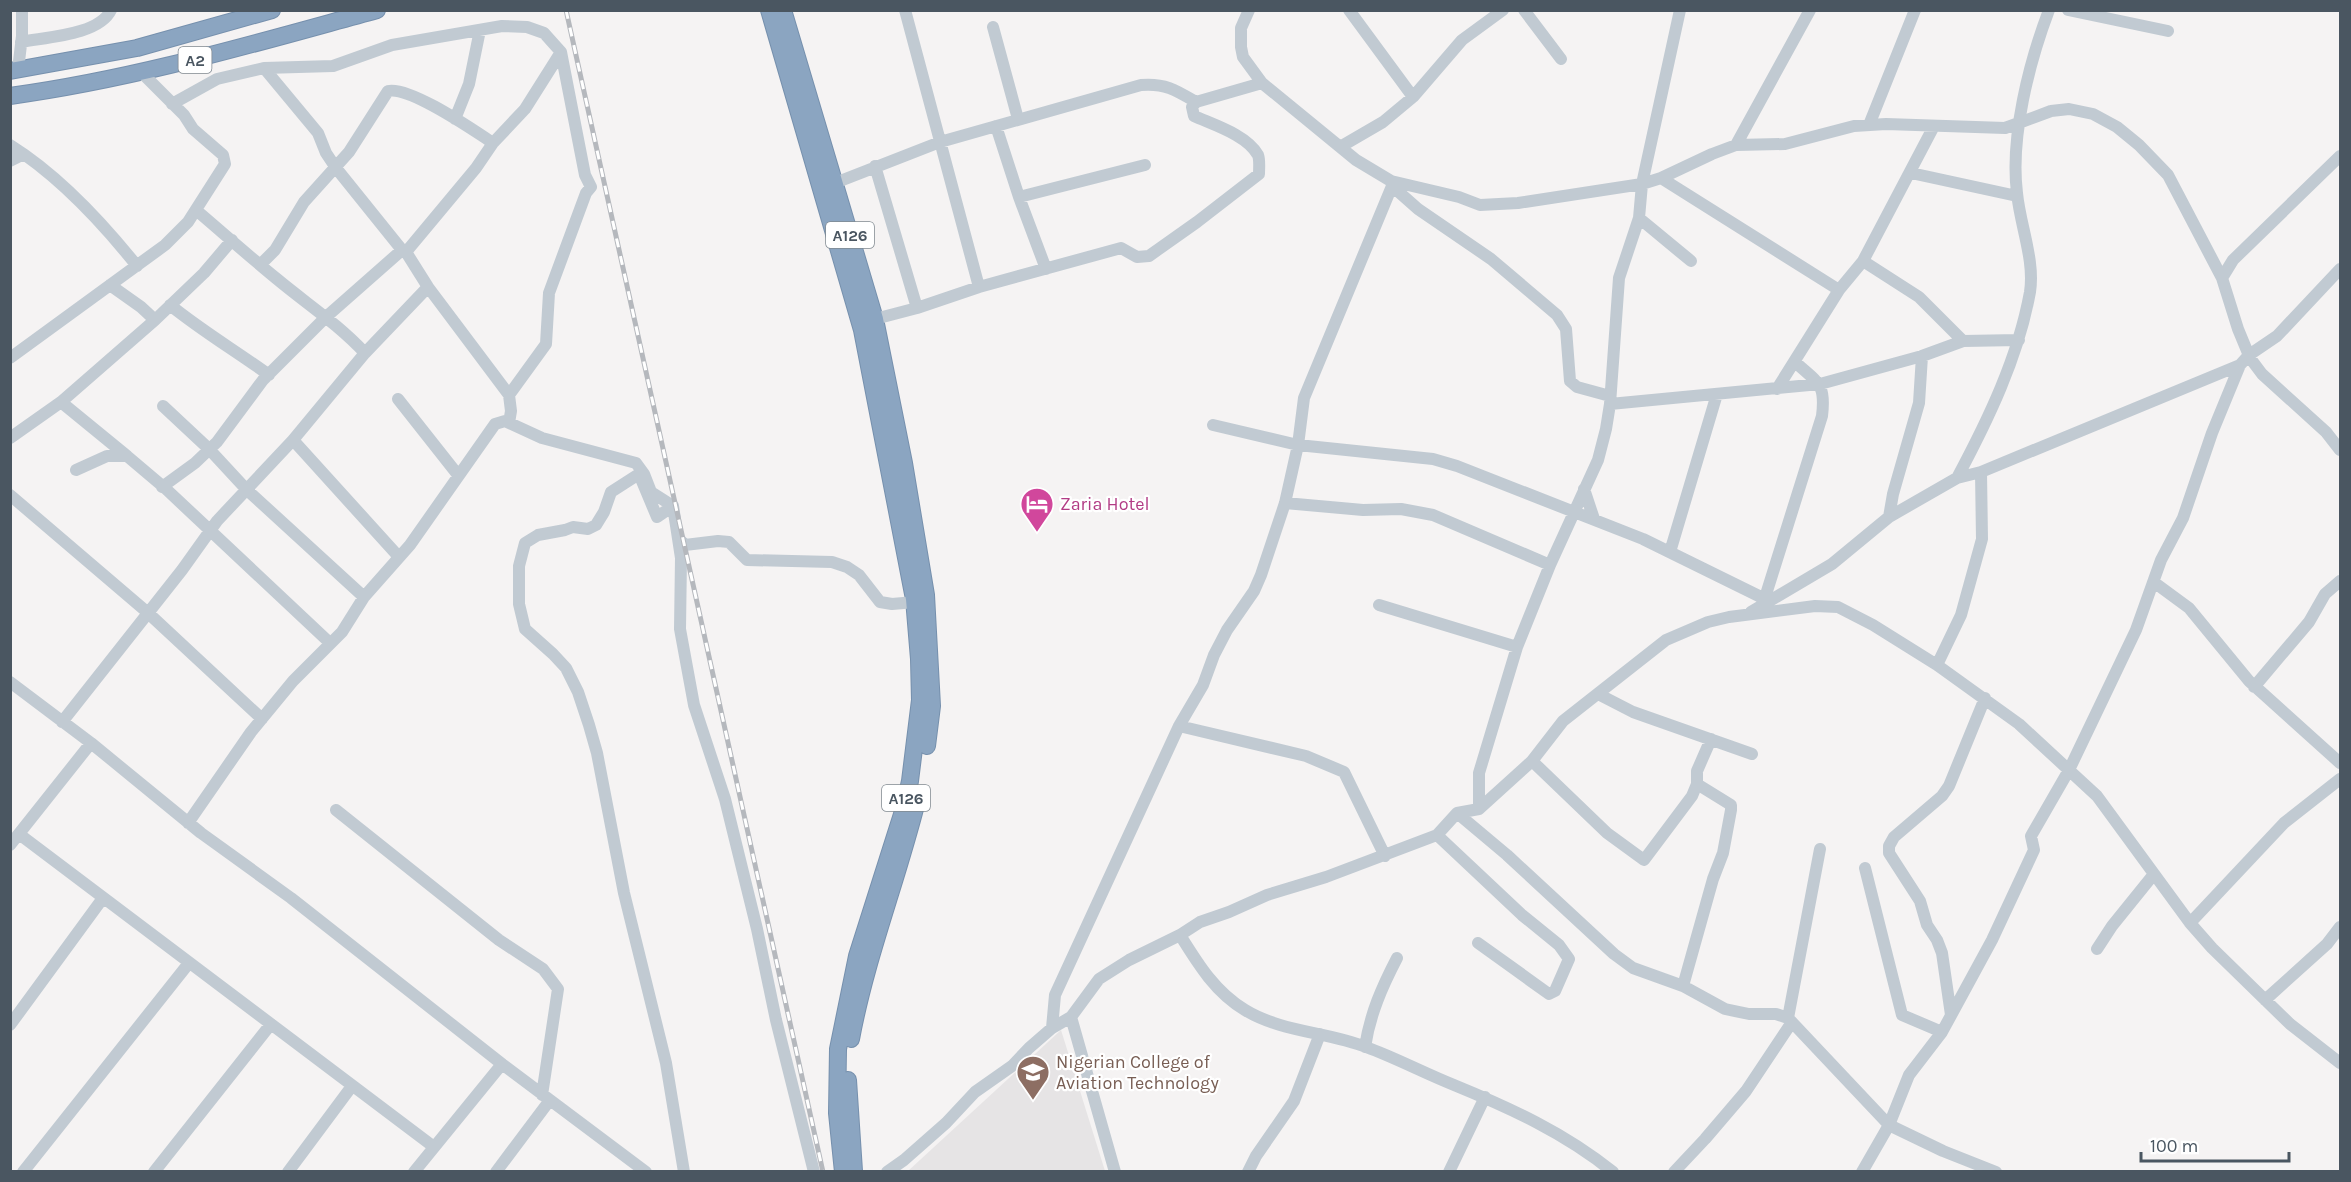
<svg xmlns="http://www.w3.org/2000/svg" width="2351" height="1182" viewBox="0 0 2351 1182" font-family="Karla,sans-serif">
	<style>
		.education { fill: #e6e4e5 }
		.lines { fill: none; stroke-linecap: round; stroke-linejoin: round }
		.highway-casing { stroke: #7690ad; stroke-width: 18 }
		.minor { stroke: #c1cad2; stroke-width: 12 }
		.highway { stroke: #8ba5c1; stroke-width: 16 }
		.rail-casing { stroke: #b5b8bd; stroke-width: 5 }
		.rail { stroke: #fff; stroke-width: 3; stroke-dasharray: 9; stroke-linecap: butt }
		.labels { text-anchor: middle; stroke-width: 4.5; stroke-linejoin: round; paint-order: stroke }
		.shield { fill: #fff; stroke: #808990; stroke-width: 1.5 }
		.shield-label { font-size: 16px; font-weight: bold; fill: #4a5661 }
		.hotel-label { font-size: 18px; fill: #b23c85; stroke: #fff; text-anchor: start }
		.education-label { font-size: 18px; fill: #785e54; stroke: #fff; text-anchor: start }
	</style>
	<rect width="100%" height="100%" fill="#f5f3f3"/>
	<!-- education -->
	<path class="education" d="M1061,1030L1105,1171H908Z"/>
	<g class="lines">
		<!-- highway casing -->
		<g class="highway-casing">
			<path id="highway" d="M769,10L862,330L914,599L919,659L920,700L910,781L904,808L857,956L838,1049L837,1113L843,1172
				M783,10L875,319L904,463L926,595L932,706L927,746
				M10,71L137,48L272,10
				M10,96C135,79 256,43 377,10
				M851,1039C866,958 897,881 917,801
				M848,1080L854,1171"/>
		</g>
		<!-- minor -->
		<path class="minor" d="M905,10L979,287
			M1249,10L1241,28V47L1243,57L1262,83L1356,160L1391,181L1459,197L1480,205L1518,203L1642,184L1661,178L1712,154L1736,145L1785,144L1854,126L1886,124L2005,128L2051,111L2069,109L2093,114L2117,127L2139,145L2168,175L2222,278L2238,329L2250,358L2262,374L2326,432L2340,450
			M1349,10L1413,97
			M1524,10L1561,59
			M2068,10L2168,31
			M993,27L1018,119
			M21,42C47,37 99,35 111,10
			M264,68L318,133L326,153L336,168L402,250L406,252L428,287L509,395L511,411L509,423
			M18,70L22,36V10
			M172,104L217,79L264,68L333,66L392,45L502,26L527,27L544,33L561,52L585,175L591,187L586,193L549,293L546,344L509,395
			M455,119L469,84L480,30
			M1869,125L1915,10
			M996,126L1019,197L1046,269
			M10,145C58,175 101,221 137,266
			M1736,145L1810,10
			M1340,147L1383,122L1413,97L1462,40L1503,10
			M10,161L22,155
			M875,166L917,308
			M1911,173L2017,196
			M1661,178L1839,290
			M835,183L940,142L1141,85C1165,83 1176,90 1196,102L1262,83
			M1392,186L1418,209L1491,259L1557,315L1566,329L1570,381L1577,387L1610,396
			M1019,197L1145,165
			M196,210C223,233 250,257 277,279C307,304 338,324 365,353
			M1639,218L1691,261
			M406,252L476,168L493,143L525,109L561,52
			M1863,261L1919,297L1963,341
			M260,265L275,250L304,202L349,152L388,91C410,86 473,130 493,143
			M2222,278L2233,260L2340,156
			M110,285L141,307L155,320
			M170,305C202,331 236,351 269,375
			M875,319L917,308L979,287L1121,248L1137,257L1149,256L1197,222L1259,174C1259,168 1260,160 1258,155C1247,135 1214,125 1194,116L1192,107L1196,102
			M10,358L165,245L188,222L225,164L223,155L193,129L184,115L142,73
			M1777,389L1839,290L1863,261L1934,126
			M398,399L458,475
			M61,402L127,456
			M1610,404L1820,384L1922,356L1963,341L2019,340
			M163,406L209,449L246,489L364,597
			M1213,425L1298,445L1433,459L1457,466L1643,539L1765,599
			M10,438L61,402L155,320L204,273L232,240
			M293,440L399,557
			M76,470L107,456H127L166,489L330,643
			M1957,478C1988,420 2018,358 2030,292C2035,260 2020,225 2017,193C2010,137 2029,63 2049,10
			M162,487L195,463L217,442L263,380L326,317L402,250
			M1584,489L1594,519
			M10,495L147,612L262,719
			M1285,503L1363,510L1401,509L1433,515L1550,565
			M673,506L657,517L639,474L611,492L604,512L596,525L588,529L573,527L565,530L538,535L525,543L519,566V604L525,629L553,654L566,668L578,692L589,725L597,753L624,893L666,1063L684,1172
			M1889,517L1893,494L1919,403L1922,356
			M679,539L685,545L718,541L729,542L747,560L832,562L847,567L859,575L880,602L892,604L915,602
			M1670,552L1717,394
			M2155,583L2189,608L2249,681L2340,763
			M1763,604L1822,416C1826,383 1818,383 1795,362
			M1379,605L1517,647
			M1751,612L1832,564L1889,517L1957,478L1981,472L2240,365L2249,355L2277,336L2340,269
			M1937,665L1961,615L1982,539L1981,472
			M10,682L91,743L201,833L291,898L502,1064L646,1172
			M2254,687L2309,622L2325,594L2340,581
			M1598,694L1633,712L1752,754
			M62,722L182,570L217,521L293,440L365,353L428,287
			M1179,726L1306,756L1344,772L1385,856
			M1532,761L1607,833L1644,860L1692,796L1697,784V771L1711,739
			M1479,809V773L1517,647L1550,565L1598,460L1606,429L1610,404L1619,278L1639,218L1642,184L1680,10
			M336,810L499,940L543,969L558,989L542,1095
			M1457,813L1507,855L1614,954L1633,968L1683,986L1725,1009L1749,1014H1776L1788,1018L1889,1125L1943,1151L1996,1172
			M188,823L251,732L293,681L342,632L364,597L410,545L495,424L505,421L542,438L636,463L644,474L651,492L673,506L681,558L680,629L694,705L725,799L757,929L776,1020L814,1172
			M19,834L434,1147
			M1437,835L1522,915L1559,945L1569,959L1555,991L1549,994L1478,943
			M10,845L91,743
			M1865,868L1902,1015L1942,1032
			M2190,923L2284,823L2340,779
			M1180,935C1198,964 1215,992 1245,1010C1281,1032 1327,1032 1366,1047C1396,1058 1424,1073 1454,1085C1510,1108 1565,1133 1613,1172
			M2097,949L2112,926L2154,874
			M1683,986L1713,879L1723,853L1731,810V805L1697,784
			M2265,1000L2327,944L2340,927
			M1951,1015L1942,953L1937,940L1927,925L1920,901L1889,853V846L1894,837L1942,796L1949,786L1985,698
			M1071,1017L1115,1172
			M1788,1018L1820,849
			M10,1025L103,898
			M1052,1028L1055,995L1179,726L1203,685L1214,655L1227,630L1254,591L1261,575L1285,503L1298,445L1304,398L1392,186L1391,181
			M1365,1047C1370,1014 1382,987 1397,958
			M23,1172L189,963
			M154,1172L271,1024
			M288,1172L352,1086
			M414,1172L502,1064
			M496,1172L550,1100
			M887,1172L904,1160L946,1123L975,1092L1012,1066L1029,1048L1052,1028L1071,1017L1099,979L1129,960L1180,935L1200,922L1229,912L1267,895L1326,877L1437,835L1457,813L1479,809L1532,761L1563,721L1666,640L1708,622L1729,617L1815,606L1838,607L1873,625L1937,665L2019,724L2097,796L2190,923L2212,948L2290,1024L2340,1063
			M1248,1172L1256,1156L1294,1101L1320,1034
			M1449,1172L1485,1097
			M1674,1172L1705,1139L1746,1091L1792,1022
			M1862,1172L1889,1125L1909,1075L1942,1032L1992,940L2034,850L2031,836L2069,770L2136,630L2161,560L2183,518L2212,433L2240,365"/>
		<!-- highway -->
		<use href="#highway" class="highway"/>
		<!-- rail casing -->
		<g class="rail-casing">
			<path id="rail" d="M566,10L823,1172"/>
		</g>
		<!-- rail -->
		<use href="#rail" class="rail"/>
	</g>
	<!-- icons -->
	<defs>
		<g id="hotel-pin" transform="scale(1.725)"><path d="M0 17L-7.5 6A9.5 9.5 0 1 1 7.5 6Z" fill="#d1479c" stroke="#fff"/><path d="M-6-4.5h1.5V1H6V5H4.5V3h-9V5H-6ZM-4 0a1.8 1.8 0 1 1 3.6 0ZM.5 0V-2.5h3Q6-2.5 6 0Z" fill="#fff"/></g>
		<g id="school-pin" transform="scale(1.725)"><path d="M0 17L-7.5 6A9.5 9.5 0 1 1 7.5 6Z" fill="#8d6e63" stroke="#fff"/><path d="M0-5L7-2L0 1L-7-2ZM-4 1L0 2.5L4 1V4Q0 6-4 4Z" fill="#fff"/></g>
	</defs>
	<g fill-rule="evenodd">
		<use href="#hotel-pin" x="1037" y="504"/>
		<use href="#school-pin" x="1033" y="1072"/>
	</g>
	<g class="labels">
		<!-- shield labels -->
		<g class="shield">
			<rect x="178.5" y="47" width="33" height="26" rx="4.5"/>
			<rect x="826" y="222" width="48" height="26" rx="4.5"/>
			<rect x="882" y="785" width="48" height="26" rx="4.5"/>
		</g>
		<g class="shield-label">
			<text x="195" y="66">A2</text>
			<text x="850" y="241">A126</text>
			<text x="906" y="804">A126</text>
		</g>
		<!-- hotel labels -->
		<g class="hotel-label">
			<text x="1060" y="510">Zaria Hotel</text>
		</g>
		<!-- education labels -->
		<g class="education-label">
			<text x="1056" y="1068">Nigerian College of<tspan x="1056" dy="21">Aviation Technology</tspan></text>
		</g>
	</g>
	<!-- border -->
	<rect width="2351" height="1182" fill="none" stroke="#4a5661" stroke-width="24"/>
	<!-- scale -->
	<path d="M2141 1152v9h148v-9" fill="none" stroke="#4a5661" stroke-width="3"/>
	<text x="2150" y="1152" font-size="18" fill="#4a5661" stroke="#ffffff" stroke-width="4.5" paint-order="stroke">100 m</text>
</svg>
